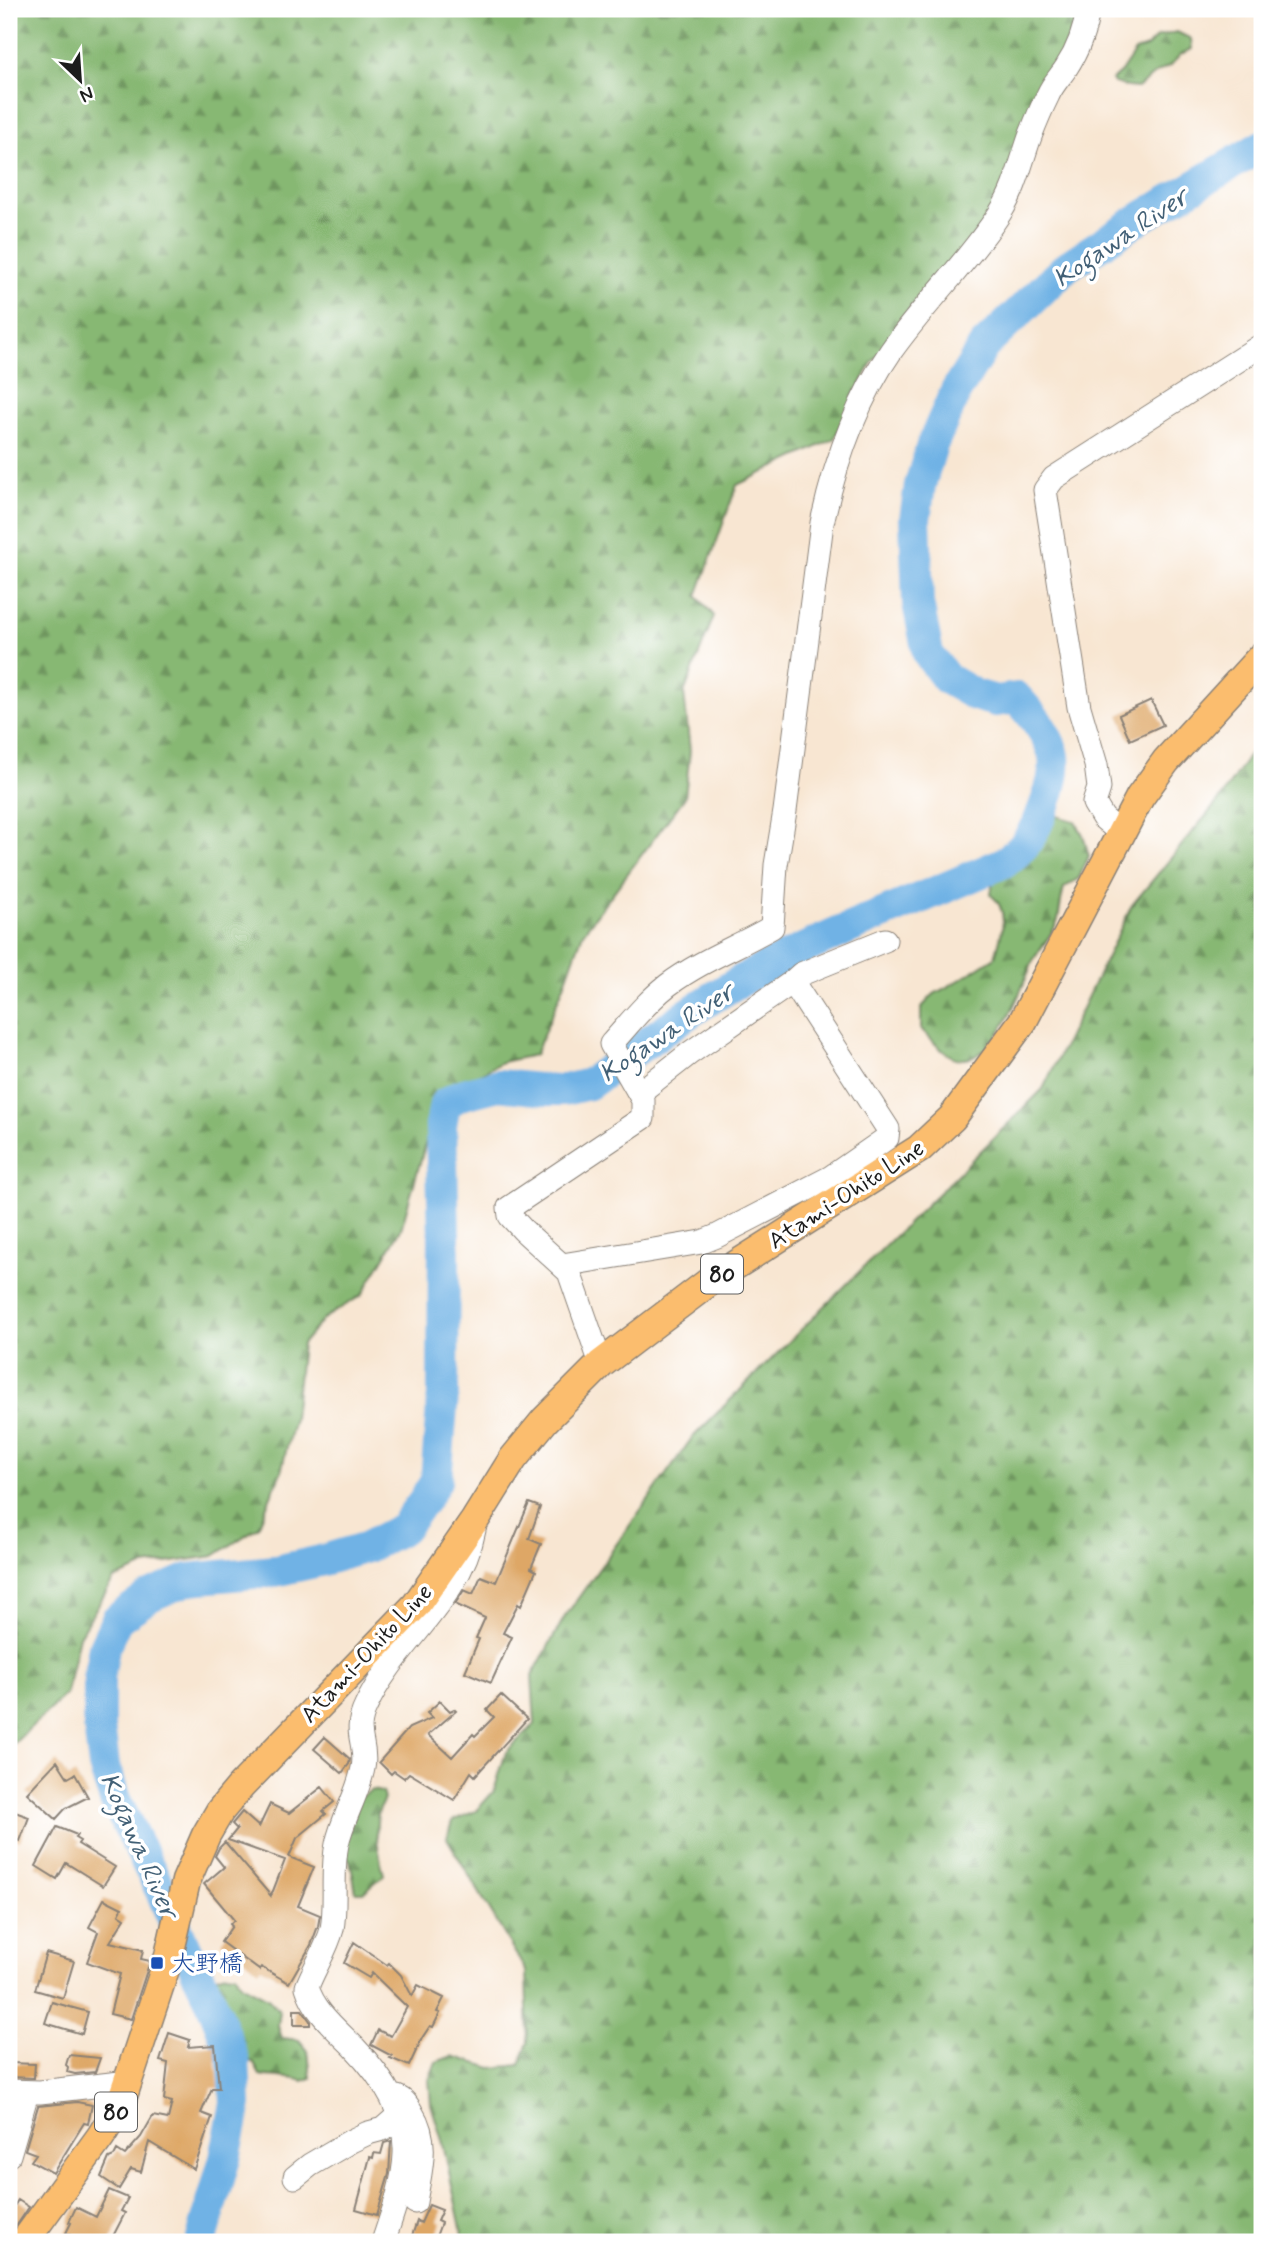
<svg xmlns="http://www.w3.org/2000/svg" width="1271" height="2251" viewBox="0 0 1271 2251" font-family="Mynerve,'Klee One',sans-serif">
	<style>
		.forest { fill: url(#forest-firs); stroke: #526a48; stroke-width: 2 }
		.lines { fill: none; stroke-linecap: round; stroke-linejoin: round }
		.river { stroke: #70b2e5; stroke-width: 32 }
		.building { fill: #dea766 }
		.minor-casing { stroke: #8a8177; stroke-width: 25 }
		.major-casing { stroke: #8a8177; stroke-width: 31 }
		.minor { stroke: #fff; stroke-width: 23 }
		.major { stroke: #fbbd6e; stroke-width: 28 }
		.transit-dot { fill: #1a4fb4; stroke: #fff; stroke-width: 2.5 }
		.labels { text-anchor: middle; stroke-width: 7; stroke-linejoin: round; paint-order: stroke }
		.shield { fill: #fff; stroke: #606060; stroke-width: 2 }
		.shield-label { font-size: 23px; font-weight: bold; fill: #1c1c1c }
		.street-label { font-size: 24px; fill: #1c1c1c; stroke: #fff }
		.transit-label { font-size: 24px; fill: #164399; stroke: #fff; text-anchor: start }
		.water-label { font-size: 26px; font-style: italic; fill: #426076; stroke: #fff }
	</style>
	<defs>
		<pattern id="forest-firs" width="22" height="20" patternUnits="userSpaceOnUse" patternTransform="scale(1.75)"><rect width="22" height="20" fill="#87b873"/><path d="M5 1l3.5 6h-7zM16 11l3.5 6h-7z" fill="#6e955e"/></pattern>
	</defs>
	<rect width="100%" height="100%" fill="#fff"/>
	<filter id="ink" filterUnits="userSpaceOnUse"><feTurbulence type="fractalNoise" baseFrequency=".0143" numOctaves="2"/><feDisplacementMap in="SourceGraphic" scale="14" xChannelSelector="R" yChannelSelector="G"/><feConvolveMatrix kernelMatrix="1 2 1 2 8 2 1 2 1" color-interpolation-filters="sRGB"/></filter>
	<filter id="wash" filterUnits="userSpaceOnUse"><feTurbulence type="fractalNoise" baseFrequency=".00686" numOctaves="4" result="noise"/><feDisplacementMap in="SourceGraphic" scale="28" xChannelSelector="R" yChannelSelector="G"/><feGaussianBlur stdDeviation="1.57" result="paint"/><feColorMatrix in="noise" values="0 0 0 0 0 0 0 0 0 0 0 0 0 0 0 0 0 1.4 0 .05"/><feComposite in="paint" operator="in"/></filter>
	<g filter="url(#wash)">
		<rect width="100%" height="100%" fill="#f8e6d2"/>
		<!-- forest -->
		<path class="forest" d="M9,9H1081L1002,200L871,364L834,439L737,485L697,596L714,616L684,693L690,751L685,797L583,933L565,983L535,1055L502,1062L466,1082L438,1100L401,1229L362,1295L323,1319L302,1344L294,1418L281,1472L258,1527L214,1556L145,1566L114,1579L79,1636L66,1694L9,1748Z
			M1177,32L1191,39L1192,49L1181,54L1171,65L1156,73L1137,88L1128,87L1114,83L1112,80L1121,72L1135,51L1147,47L1157,37Z
			M1262,736V2242H464L443,2144L431,2104L429,2080L436,2062L452,2056L492,2068L520,2065L528,2042L526,1971L447,1838L452,1821L476,1811L494,1791L506,1752L535,1724L532,1676L564,1618L692,1438L1043,1089L1132,905L1220,799Z
			M1057,816L1075,821L1083,835L1089,856L1079,878L1064,888C1061,898 1060,909 1058,919C1054,934 1040,947 1033,961C1021,988 999,1057 964,1059C946,1060 933,1040 921,1029V1008L934,994L958,981L995,957C1001,935 1011,911 991,895L993,879L1024,856L1044,826Z
			M372,1790L382,1792L384,1799C371,1821 378,1850 384,1875L364,1892H356L350,1860L342,1853L360,1797Z
			M225,1973L236,1974L241,1984L268,1998L280,2011L278,2026L282,2038L299,2040L308,2051L311,2078L303,2081C290,2076 275,2078 260,2075L253,2062L242,2058C235,2041 226,2023 219,2005C216,1998 216,1991 212,1984L216,1976Z"/>
		<g class="lines">
			<!-- river -->
			<path class="river" d="M201,2242L225,2158L236,2104L234,2060L212,2003L186,1950L162,1893L115,1800L104,1766L99,1726V1677L104,1647L117,1619L150,1596L189,1579L275,1571L320,1561L367,1547L403,1528L424,1500L436,1481L443,1394L444,1236L441,1125L445,1104L460,1095L498,1085L547,1090H564L589,1084C645,1044 701,1001 762,969C840,929 924,898 1005,862C1011,857 1020,851 1025,844C1039,825 1060,775 1053,752C1046,731 1032,714 1017,698L996,701L975,695L947,679L928,654L918,603L915,519L920,485L932,445L956,391L984,346L1066,267L1139,219L1262,146"/>
		</g>
		<g id="blocks">
			<!-- building -->
			<path class="building" d="M1151,700L1163,725L1130,740L1119,715Z
				M529,1503L540,1507L529,1539L541,1544L531,1568L536,1571L521,1606L518,1604L503,1633L512,1637L491,1683L465,1672L479,1639L476,1638L485,1618L455,1604L464,1590L473,1594L481,1576L496,1582Z
				M501,1695L527,1719L475,1776L471,1772L454,1800L409,1773L404,1778L394,1771L391,1774L379,1762L409,1728L432,1718L427,1713L440,1701L450,1711L454,1709L456,1711L428,1735L452,1757L473,1734L475,1736L494,1717L487,1710Z
				M325,1737L350,1759L349,1764L342,1773L314,1749Z
				M57,1761L68,1778L75,1774L88,1797L66,1808L56,1819L27,1793Z
				M322,1787L334,1802L323,1811L326,1814L297,1838L289,1857L314,1867L298,1906L320,1915L318,1926L311,1945L289,1983L261,1967L259,1970L221,1942L232,1926L230,1924L234,1920L204,1884L224,1867L215,1856L219,1848L225,1842L271,1896L285,1860L228,1840L237,1829L232,1824L242,1812L259,1827L270,1804L289,1813Z
				M15,1812L29,1817L20,1841L9,1837V1821L12,1822Z
				M57,1827L77,1835L75,1838L80,1841L78,1844L115,1867L103,1886L66,1863L57,1879L36,1866Z
				M104,1899L122,1908L119,1914L125,1918L110,1942L143,1950L141,1959L150,1961L131,2019L110,2014L120,1974L87,1962L98,1932L89,1927Z
				M354,1942L387,1965L389,1963L401,1975L412,1996L418,1985L444,1998L437,2012L440,2013L433,2027L430,2026L422,2038L409,2066L390,2058L392,2056L371,2045L378,2030L391,2036L407,2007L372,1973L369,1978L344,1963Z
				M46,1953L74,1961L63,1998L35,1990Z
				M52,2002L88,2012L82,2034L45,2023Z
				M294,2010H302L310,2021V2025H294Z
				M169,2033L190,2040L188,2047L215,2045L219,2088H212L201,2113L212,2117L194,2169L149,2142L141,2172L131,2169L119,2189L101,2177L109,2158L114,2156L117,2150L125,2155L141,2137L153,2116L168,2119L172,2102L164,2100L168,2063L160,2061Z
				M69,2055L100,2058L95,2072L75,2074L67,2072L68,2067L66,2065Z
				M9,2063L35,2064L34,2078L9,2077Z
				M77,2102L92,2105L88,2124L84,2123L53,2173L31,2161L36,2154L25,2150L38,2106Z
				M391,2141L389,2174L377,2215L356,2209L370,2157L373,2158L374,2153L381,2154L384,2143Z
				M109,2190L128,2198L121,2211L125,2213L110,2242H66L70,2235L66,2233L71,2223L69,2222L76,2207L96,2217Z
				M18,2200L29,2207L9,2237V2214Z
				M429,2205L442,2210L437,2221L441,2223L434,2242H410L417,2221L421,2223Z"/>
		</g>
	</g>
	<g filter="url(#ink)">
		<use href="#blocks" fill-opacity="0" stroke="#8a8177" stroke-width="2"/>
		<g class="lines">
			<!-- minor casing -->
			<g class="minor-casing">
				<path id="minor" d="M1122,834L1103,818L1094,803L1099,788L1096,765L1079,707L1045,490L1054,478L1262,345
					M791,983L801,974L885,940
					M562,1265L702,1242L717,1236L831,1177L887,1138L888,1129L796,987L791,983L690,1053L639,1093
					M601,1364L569,1272L523,1230L510,1216L509,1208L643,1118V1100L611,1044C629,1024 646,1002 668,985C700,961 737,947 772,927L776,865L785,811L822,523C835,463 855,403 891,351C925,303 968,262 1000,213C1016,188 1021,161 1031,134C1036,121 1042,107 1048,95C1052,85 1060,77 1066,68C1078,50 1085,31 1088,9
					M9,2091L40,2092L129,2082
					M397,2097C405,2100 408,2106 412,2113C430,2142 420,2171 415,2202
					M9,2155L27,2093
					M295,2177L310,2165L351,2141L368,2133L383,2129L399,2115
					M383,2242C392,2215 404,2183 405,2154C407,2112 380,2074 353,2046C335,2028 314,2011 307,1987C314,1968 327,1949 332,1929C337,1901 331,1872 337,1844C343,1817 358,1794 363,1768C368,1744 352,1734 366,1706C394,1644 461,1600 474,1530"/>
			</g>
			<!-- major casing -->
			<g class="major-casing">
				<path id="major" d="M24,2242L101,2136L120,2105L168,1960L186,1881L206,1835L220,1811L241,1786L416,1605L475,1520L513,1459L545,1420L601,1364L709,1282L919,1149L952,1118L1023,1021L1140,797L1166,761L1262,656"/>
			</g>
			<!-- minor -->
			<use href="#minor" class="minor"/>
			<!-- major -->
			<use href="#major" class="major"/>
		</g>
	</g>
	<!-- markers -->
	<rect class="transit-dot" x="150" y="1956" width="14" height="14" rx="3.5"/>
	<g class="labels">
		<!-- shield labels -->
		<g class="shield">
			<rect x="701" y="1254.5" width="42" height="39" rx="5"/>
			<rect x="95" y="2092.5" width="42" height="39" rx="5"/>
		</g>
		<g class="shield-label">
			<text x="722" y="1282">80</text>
			<text x="116" y="2120">80</text>
		</g>
		<!-- street labels -->
		<g class="street-label">
			<text transform="translate(846 1194) rotate(-33)" y="8">Atami-Ohito Line</text>
			<text transform="translate(366 1653) rotate(-47)" y="8">Atami-Ohito Line</text>
		</g>
		<!-- transit labels -->
		<g class="transit-label">
			<text x="171" y="1971">大野橋</text>
		</g>
		<!-- water labels -->
		<g class="water-label">
			<text transform="translate(1120 237) rotate(-34)" y="9">Kogawa River</text>
			<text transform="translate(666 1032) rotate(-34)" y="9">Kogawa River</text>
			<text transform="translate(140 1845) rotate(66)" y="9">Kogawa River</text>
		</g>
	</g>
	<!-- margin -->
	<rect width="1271" height="2251" fill="none" stroke="#fff" stroke-width="35"/>
	<!-- north arrow -->
	<g transform="translate(80 80) rotate(155)" stroke="#ffffff" stroke-width="5" paint-order="stroke">
	<path d="M0-5L12 26L0 18L-12 26Z" fill="#1c1c1c"/>
	<text y="-10" font-size="19" font-weight="bold" text-anchor="middle" fill="#1c1c1c">N</text>
	</g>
</svg>
